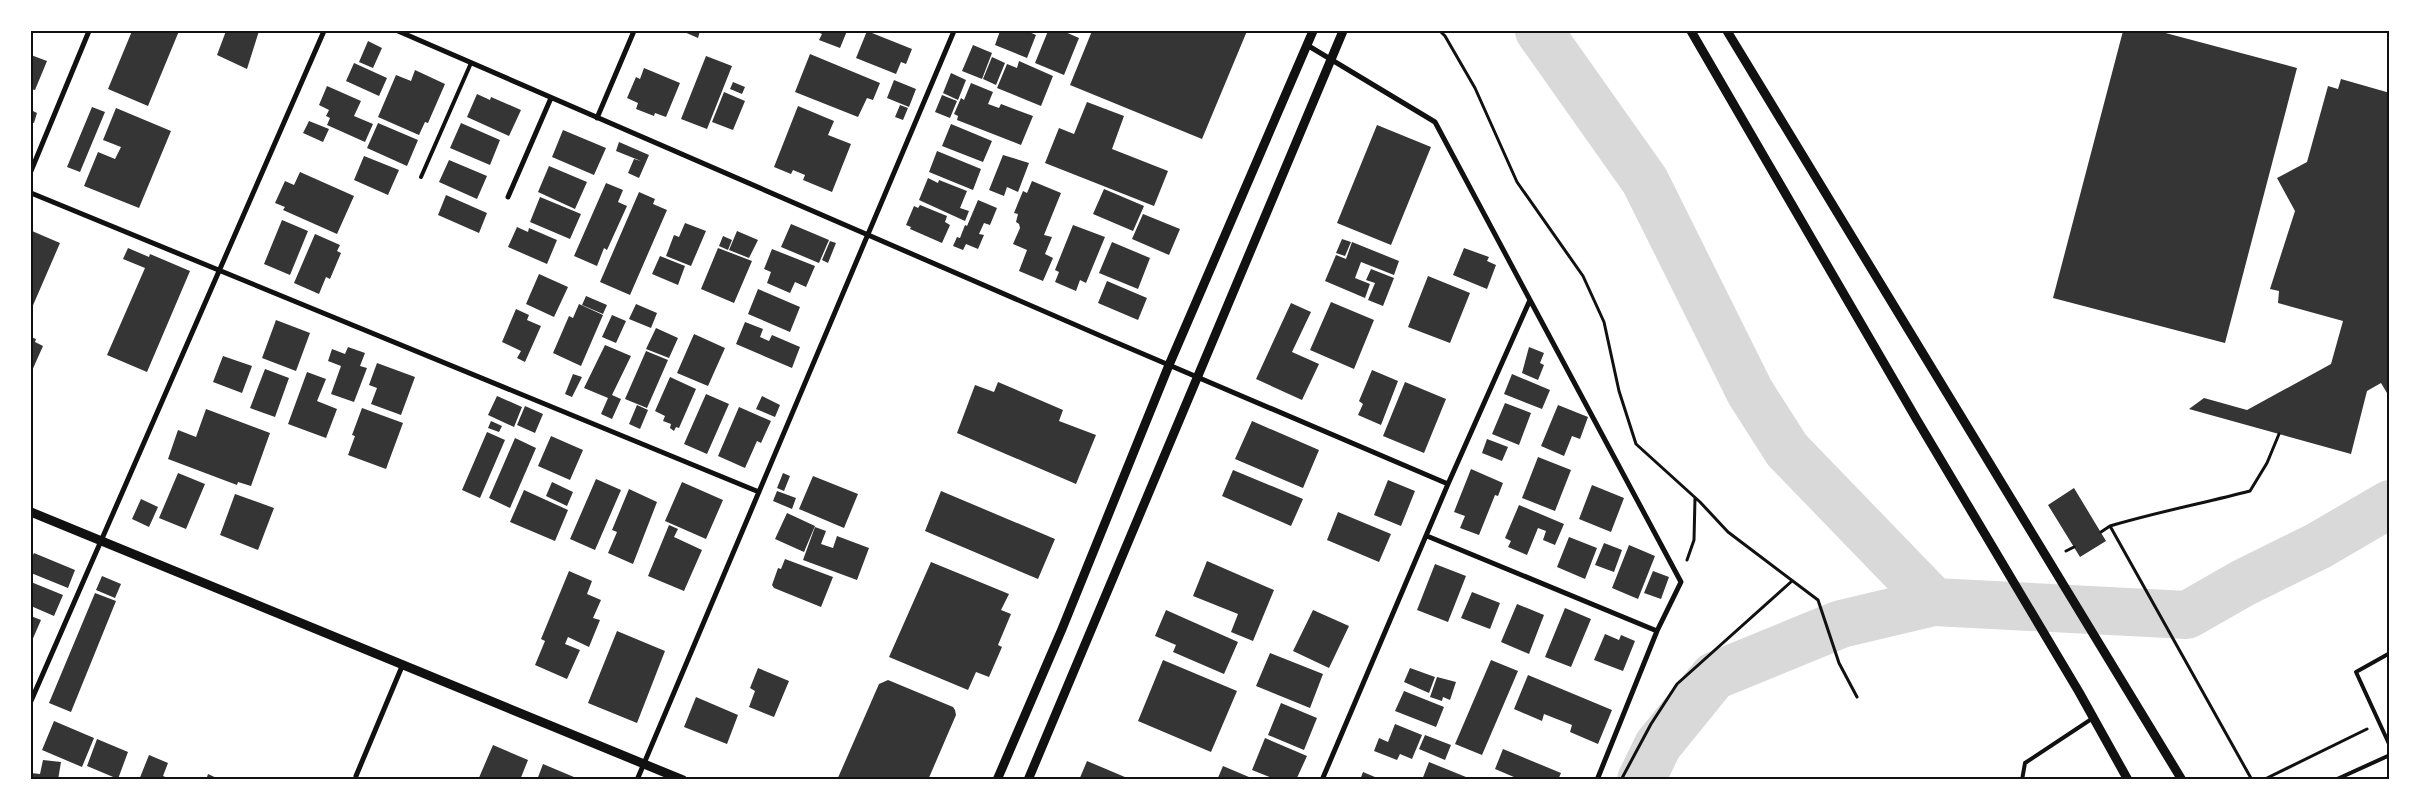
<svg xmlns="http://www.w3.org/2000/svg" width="2421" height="811" viewBox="0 0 2421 811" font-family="'DejaVu Sans',sans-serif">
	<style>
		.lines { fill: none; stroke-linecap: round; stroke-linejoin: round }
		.river { stroke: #d9d9d9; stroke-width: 48 }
		.building { fill: #353535 }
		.path { stroke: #111; stroke-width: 3 }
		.service { stroke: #111; stroke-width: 4 }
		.minor { stroke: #111; stroke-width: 5 }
		.tertiary { stroke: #111; stroke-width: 9 }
		.neatline { fill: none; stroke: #111; stroke-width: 2 }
	</style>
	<rect width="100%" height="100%" fill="#fff"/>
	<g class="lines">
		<!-- river -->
		<path class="river" d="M1539,31L1645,181L1750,392L1787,450L1934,602
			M1641,780L1658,745L1714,676L1841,624L1934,602L2187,615L2243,583L2318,546L2390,504"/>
	</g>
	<!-- building -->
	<path class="building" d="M132,31H179L148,106L108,89Z
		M226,31H259L247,69L217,55Z
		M682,31H700L698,38Z
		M816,31H847L840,48L819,40L822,34Z
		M867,31L912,49L906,64L901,62L896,74L856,58Z
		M1000,31H1027L1036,35L1027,58L995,45Z
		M1048,31H1063L1079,38L1064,75L1035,63Z
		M1092,31H1247L1202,139L1070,85Z
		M2123,31H2158L2297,68L2225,343L2053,298Z
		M368,41L382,48L373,68L359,62Z
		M973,45L992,53L982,79L962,71Z
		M810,54L880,83L873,100L867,98L858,117L795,92Z
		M31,55L47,61L35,90L31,89Z
		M706,56L732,66L707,129L681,119Z
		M992,57L1005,63L996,85L983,79Z
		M1019,61L1053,76L1041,106L997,88L1007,64L1017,68Z
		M354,63L387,78L379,96L346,81Z
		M644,68L680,83L666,117L655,113L654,116L636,109L638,103L627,98L636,77L640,79Z
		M415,70L445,84L428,123L425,122L419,135L378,117L396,75L411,81Z
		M951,73L966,80L958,100L943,93Z
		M2341,79L2390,93V398L2381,383L2367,391L2351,454L2189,409L2204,398L2247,410L2331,364L2343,321L2278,303L2279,291L2270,289L2295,211L2277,178L2307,162L2328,86L2338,89Z
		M894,80L916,89L909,107L887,98Z
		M733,82L745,87L742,94L730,89Z
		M971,83L993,92L988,104L999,108L1001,104L1033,116L1021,145L957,120L958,116L954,114L961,98L964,100Z
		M327,86L361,101L354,116L373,124L365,142L327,125L330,118L326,116L329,110L319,105Z
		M724,92L745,101L733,130L712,122Z
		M477,94L490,100L491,97L521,110L509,136L467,117Z
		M942,95L957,101L950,118L935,112Z
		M1087,102L1124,116L1112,149L1168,171L1154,206L1045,163L1059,128L1074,134Z
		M900,105L908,108L903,120L895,117Z
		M798,106L834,121L828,135L851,144L832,192L803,180L805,175L793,170L791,174L774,167Z
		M92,107L105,112L80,172L67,167Z
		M116,108L171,131L139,208L84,186L98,152L115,159L121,147L103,140Z
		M31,110L37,113L34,123L31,122Z
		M309,121L329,129L323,142L303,133Z
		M378,123L418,140L407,166L367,148Z
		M461,123L500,140L490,165L450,148Z
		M951,124L992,141L983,162L942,146Z
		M1377,125L1431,147L1391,245L1337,223Z
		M563,130L606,148L594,175L552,157Z
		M619,142L649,155L639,178L628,173L634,159L641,161L616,151Z
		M937,151L981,169L973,190L929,172Z
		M1003,155L1029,163L1018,192L1007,187L1004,196L989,190Z
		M364,156L399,170L388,195L354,180Z
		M449,160L487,176L477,199L439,182Z
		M549,166L587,182L575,209L538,192Z
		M300,172L354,196L337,234L283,210L285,207L275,203L285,181L294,185Z
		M928,178L938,183L939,180L967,191L960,208L969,211L965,221L919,200Z
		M1032,181L1061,193L1044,235L1052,237L1045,254L1053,258L1043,281L1019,271L1027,250L1013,244L1020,228L1019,224L1016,222L1018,214L1014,213L1023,191L1027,193Z
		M606,183L623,190L618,202L627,206L607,250L604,248L597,266L574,256Z
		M1104,189L1144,206L1133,231L1093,214Z
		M639,192L655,199L653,204L667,210L630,295L600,282Z
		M446,195L487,213L479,233L438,215Z
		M540,197L581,214L570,239L530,222Z
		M978,200L997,208L990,225L984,223L979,234L984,235L978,249L966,244L963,250L953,246L957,237L960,238L965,225L967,226Z
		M920,205L947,216L945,222L950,225L942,243L910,229L911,227L906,225L914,206L918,208Z
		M1143,214L1180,229L1169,255L1132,239Z
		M282,220L308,231L290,275L264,264Z
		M685,223L706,231L691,266L666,256L674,235L679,237Z
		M791,224L829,240L819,263L781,247Z
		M1073,225L1105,237L1086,283L1080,280L1076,291L1055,282L1059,272L1055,270Z
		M517,227L528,232L529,228L557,240L547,264L508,247Z
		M32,231L60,243L31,310V233Z
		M737,231L758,240L749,258L729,250Z
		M315,234L340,245L337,251L341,253L330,279L326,277L319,294L294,283Z
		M723,236L732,240L728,250L719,246Z
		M1342,239L1351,242L1345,256L1336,253Z
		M830,241L836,243L828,263L822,260Z
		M1112,242L1150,258L1138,289L1099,273Z
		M1352,242L1399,261L1394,275L1361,262L1355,278L1370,284L1365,298L1325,281L1336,255L1346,259Z
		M128,248L149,257L150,254L190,271L147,372L107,355L145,268L123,259Z
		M718,248L752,261L734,303L701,289Z
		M1464,248L1489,257L1487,261L1496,265L1487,289L1453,275Z
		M772,249L815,266L806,287L795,282L790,293L767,283L771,272L764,269Z
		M660,256L685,266L678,285L652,274Z
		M1371,269L1394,278L1383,306L1368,300L1375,283L1366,280Z
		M539,274L568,287L554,317L526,304Z
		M1428,276L1470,293L1450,343L1408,327Z
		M1107,281L1147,298L1138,320L1098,303Z
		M758,289L800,307L790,332L748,314Z
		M586,296L607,305L603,314L582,305Z
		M1331,302L1374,320L1354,369L1310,350Z
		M1291,303L1311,312L1292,352L1319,364L1302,400L1256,379Z
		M579,304L603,315L581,366L553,353L569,316L573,318Z
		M636,304L657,313L651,328L629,319Z
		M516,309L529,315L527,320L541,326L525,362L517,358L521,351L502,342Z
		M612,315L626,321L616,343L602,337Z
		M276,320L310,333L296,371L262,358Z
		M745,322L763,329L760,337L769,341L772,335L800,347L792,368L736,344Z
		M656,328L678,338L669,358L646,349Z
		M694,334L725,348L708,386L677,373Z
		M31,337L36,339L35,342L43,346L31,373Z
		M605,345L631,356L612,395L621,399L612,419L601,414L608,398L584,388Z
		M348,347L365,353L360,366L367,368L354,402L331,394L341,366L328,361L332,349L345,354Z
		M1529,347L1544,353L1540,363L1544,365L1538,380L1522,373Z
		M646,351L668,360L647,408L625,399Z
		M223,356L252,366L242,393L213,382Z
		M377,363L415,377L401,415L371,404L377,388L369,385Z
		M265,369L289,378L275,417L250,408Z
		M1372,370L1398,381L1381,425L1358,415L1363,404L1359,401Z
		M307,372L326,379L317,401L337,409L326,438L288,424Z
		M573,374L582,377L572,397L565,394Z
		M1512,374L1550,390L1542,409L1504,394Z
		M670,377L696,389L679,428L676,427L674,431L670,428L671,424L663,421L665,416L655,411Z
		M998,382L1063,410L1059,421L1096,435L1076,484L957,433L975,385L994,392Z
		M1405,382L1446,399L1424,453L1383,436Z
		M706,394L729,404L707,454L684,444Z
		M497,396L522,407L514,427L488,415Z
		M762,396L780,405L775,417L756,409Z
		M1505,403L1531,413L1519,445L1492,434Z
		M637,405L648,410L640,429L629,424Z
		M1558,405L1588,417L1580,439L1572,436L1564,456L1541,446Z
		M525,406L543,414L535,433L517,425Z
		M739,407L771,421L761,443L757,441L745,468L718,456Z
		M362,408L403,423L386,469L348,455L355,436L352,435Z
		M206,409L270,433L251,486L238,482L237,485L168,459L178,430L196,437Z
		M491,421L502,426L499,432L488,428Z
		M1252,421L1319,450L1303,488L1235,459Z
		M487,432L505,440L480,498L462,490Z
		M551,436L583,450L570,480L538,466Z
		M515,438L536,448L510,508L489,498Z
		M1487,439L1508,447L1502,461L1482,453Z
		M1538,457L1571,470L1555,511L1522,498Z
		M1471,469L1503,483L1498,496L1495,495L1479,535L1460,528L1465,516L1454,512Z
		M1233,470L1303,499L1291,526L1222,496Z
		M178,473L205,484L186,529L159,518Z
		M783,473L790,476L784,491L777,488Z
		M813,476L858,494L844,528L799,509Z
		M596,479L621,490L595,550L570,539Z
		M1388,480L1415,491L1401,526L1374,515Z
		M552,482L573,492L567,506L546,496Z
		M682,482L723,500L706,539L665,521Z
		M1592,485L1624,498L1611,532L1579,519Z
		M2074,488L2106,541L2080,557L2048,505Z
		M629,489L657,502L633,564L608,553L617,532L612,530Z
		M524,490L568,510L555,541L510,522Z
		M777,491L796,498L792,509L773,501Z
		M941,491L1055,539L1038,579L925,531Z
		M235,494L274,508L258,550L220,535Z
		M141,499L158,507L149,527L132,519Z
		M1519,505L1564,524L1555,545L1543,540L1546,531L1538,528L1527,555L1508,547L1511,541L1505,538Z
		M1338,512L1391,534L1379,562L1327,540Z
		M787,513L815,526L804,552L775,539Z
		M669,525L678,529L674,537L702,550L684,591L648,576Z
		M815,527L826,531L821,544L833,548L837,536L869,548L857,580L803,560Z
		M1569,537L1597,548L1585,579L1557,567Z
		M1604,543L1622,550L1614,572L1595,565Z
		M1629,545L1655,556L1638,599L1612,588Z
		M34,553L75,570L68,588L31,573V559Z
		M785,559L833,577L821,607L774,588L772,585L778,568L781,569Z
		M1207,561L1274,590L1253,641L1231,632L1238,614L1193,596Z
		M931,562L1009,594L1001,610L1011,614L998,645L1002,647L989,677L976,672L968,690L889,657Z
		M1435,564L1466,576L1448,622L1417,610Z
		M569,571L592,581L587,594L601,600L593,618L600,620L589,647L568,637L565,644L580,650L567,679L535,665L545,641L541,639Z
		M1653,571L1669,577L1661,599L1644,593Z
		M102,576L121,584L115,598L96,590Z
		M31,582L63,595L54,616L31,606Z
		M1472,592L1500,603L1490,629L1461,618Z
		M95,593L116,601L71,712L49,703Z
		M1517,604L1544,615L1529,654L1501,642Z
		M1565,608L1591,619L1571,667L1545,657Z
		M1166,610L1238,642L1224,674L1173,652L1176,645L1155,636Z
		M1313,610L1349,626L1329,668L1293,651Z
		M31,616L41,620L31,643Z
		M617,631L665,651L637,723L588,703Z
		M1605,634L1619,640L1621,635L1635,641L1623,671L1594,660Z
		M1270,653L1323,674L1310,708L1256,686Z
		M1163,660L1237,691L1211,752L1138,721Z
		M1491,660L1518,671L1482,755L1455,744Z
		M758,668L789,681L774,717L749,707L755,691L750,688Z
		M1410,668L1435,677L1429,693L1404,682Z
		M1528,675L1612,710L1598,744L1570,732L1572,725L1544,714L1542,721L1514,709Z
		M1437,677L1456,682L1450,700L1443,697L1442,701L1430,697Z
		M888,680L953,707L955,710L956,715L928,780H837L879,684Z
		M1404,691L1444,707L1436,727L1395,711Z
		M696,697L738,715L727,744L684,727Z
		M1281,703L1317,718L1304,750L1268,735Z
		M54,721L94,738L82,767L42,750Z
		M1395,724L1422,735L1412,759L1400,754L1397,760L1374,751L1379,738L1388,742Z
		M1425,735L1451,745L1445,760L1419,749Z
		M1265,738L1307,756L1296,780H1277L1252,770Z
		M97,739L128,752L118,779L87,766Z
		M493,745L528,760L520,780H478Z
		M1503,749L1561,773L1558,780L1542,777L1541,780H1521L1495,769Z
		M149,755L168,763L163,776L172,780H139Z
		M43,760L61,762L58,780H31V773L40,774Z
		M1087,761L1132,780H1079Z
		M1429,762L1466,777L1465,780H1422Z
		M543,764L581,780H537Z
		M1223,766L1256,780H1217Z
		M1363,772L1382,780H1360Z
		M208,774L221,780H206Z"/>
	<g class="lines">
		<!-- path -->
		<path class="path" d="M1440,31L1445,36L1475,88L1517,182L1583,276L1604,322L1619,391L1636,444L1700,502L1728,532L1818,600L1839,663L1857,697
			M2110,526C2157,512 2204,503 2250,491L2267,463L2279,434
			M2101,532L2110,526L2252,780
			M2066,551L2074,547
			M1687,560L1694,540L1695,498
			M1621,780L1651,724L1677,684L1792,581
			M2263,780L2367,729"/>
		<!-- service -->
		<path class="service" d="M421,177L471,63
			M2390,653L2356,672L2390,746
			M2022,780L2025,763L2093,718
			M2335,780L2390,755"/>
		<!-- minor -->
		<path class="minor" d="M398,31L1101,336L1448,484
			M1307,45L1435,122L1530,300L1448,484L1322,780
			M597,118L634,31
			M31,171L89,31
			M31,193L759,492
			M508,197L551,98
			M1530,300L1681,582L1657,631L1597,780
			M1427,536L1657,631
			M31,701L324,31
			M356,776L403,664
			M637,780L954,31"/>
		<!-- tertiary -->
		<path class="tertiary" d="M1691,31L1917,420L2079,692L2128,780
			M1727,31L2182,780
			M31,512L683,780
			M997,780L1062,629L1169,365L1313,31
			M1028,780L1343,31"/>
	</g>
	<!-- border -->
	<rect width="2421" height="811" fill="none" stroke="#ffffff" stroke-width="65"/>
	<rect x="32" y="32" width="2356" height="746" class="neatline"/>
</svg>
